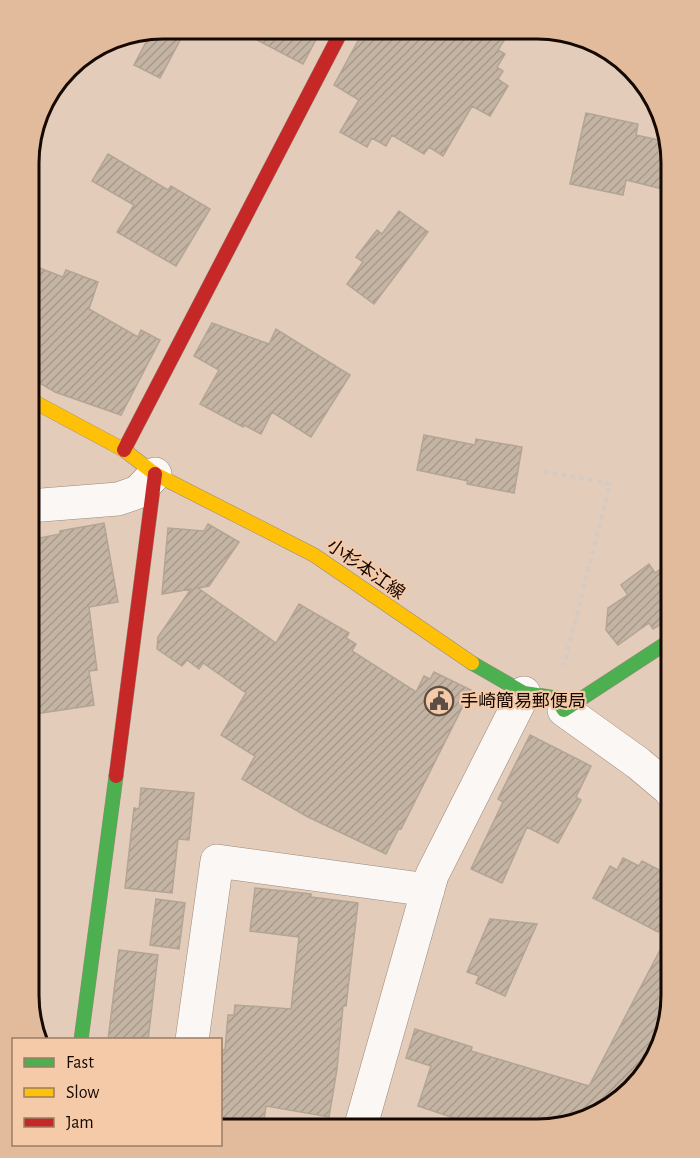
<svg xmlns="http://www.w3.org/2000/svg" width="700" height="1158" viewBox="0 0 700 1158" font-family="'Alegreya Sans','Noto Sans JP',sans-serif">
	<style>
		.building { fill: url(#building-hatch); stroke: #b3a494; stroke-width: 1.5 }
		.lines { fill: none; stroke-linecap: round; stroke-linejoin: round }
		.street-casing { stroke: #9a887a; stroke-width: 34 }
		.fast-casing { stroke: #9a887a; stroke-width: 15 }
		.slow-casing { stroke: #9a887a; stroke-width: 15 }
		.jam-casing { stroke: #9a887a; stroke-width: 15 }
		.path { stroke: #d2cbc6; stroke-width: 4; stroke-dasharray: 4.5 4.5; stroke-linecap: butt }
		.street { stroke: #fbf7f5; stroke-width: 33 }
		.fast { stroke: #4caf50; stroke-width: 14 }
		.slow { stroke: #ffc107; stroke-width: 14 }
		.jam { stroke: #c62828; stroke-width: 14 }
		.labels { text-anchor: middle; stroke-width: 4.5; stroke-linejoin: round; paint-order: stroke }
		.street-label { font-size: 18px; fill: #160901; stroke: #f4caa9 }
		.poi-label { font-size: 18px; fill: #160901; stroke: #f4caa9; text-anchor: start }
		.rim { fill: none; stroke: #160901; stroke-width: 3 }
	</style>
	<defs>
		<pattern id="building-hatch" width="6" height="6" patternUnits="userSpaceOnUse" patternTransform="scale(1.5)"><rect width="6" height="6" fill="#c4b4a4"/><path d="M-1 1l2-2M0 6l6-6M5 7l2-2" fill="none" stroke="#a8998b"/></pattern>
	</defs>
	<rect width="100%" height="100%" fill="#e3ccba"/>
	<!-- building -->
	<path class="building" d="M163,28L186,29L160,78L134,65L152,31Z
		M236,29H274L321,30L303,64Z
		M361,30L510,31L498,50L505,54L497,67L503,71L498,79L508,86L490,116L472,106L443,156L429,147L424,154L392,135L386,146L372,138L367,147L340,132L359,100L334,85L359,39Z
		M586,113L638,124L636,135L667,142L672,163L671,191L626,180L623,195L570,184Z
		M108,154L168,190L171,186L210,209L176,266L117,232L134,205L92,181Z
		M399,211L428,232L374,304L347,284L363,262L356,257L377,230L382,234Z
		M29,264L63,277L66,270L98,282L89,309L138,337L141,330L160,340L121,415L55,392L38,382L29,380Z
		M212,323L269,344L276,329L350,375L311,437L272,412L261,434L244,425L243,427L200,404L219,370L194,356Z
		M424,435L475,445L476,439L522,447L514,493L467,484L468,481L417,470Z
		M104,523L118,602L89,607L97,670L89,671L94,705L29,715V540L60,534V531Z
		M208,524L239,542L209,586L198,588L276,643L299,604L349,633L346,638L356,644L352,651L416,692L424,676L430,679L434,672L471,690L401,829L399,828L386,854L308,817L242,779L255,756L221,735L246,693L203,663L199,669L187,660L182,666L157,649L158,637L191,589L162,594L168,528L204,531Z
		M671,562V621L661,624L653,629L649,623L618,645L606,630L608,608L628,595L621,585L649,564L655,573Z
		M530,735L591,766L576,797L581,800L558,843L527,827L502,883L471,869L503,802L498,799Z
		M141,788L194,793L189,840L178,839L172,893L125,888L134,808L139,809Z
		M623,858L639,866L642,861L671,876V907L658,932L593,898L610,866L617,870Z
		M255,888L311,894V897L358,903L346,1006H343L337,1069L329,1117L266,1106L263,1127L220,1122V1049L225,1050L228,1015H234L235,1005L291,1009L299,937L250,931Z
		M156,899L185,903L179,949L150,945Z
		M490,919L537,924L505,996L476,983L479,976L467,972Z
		M671,929V1004L660,1034L633,1085L588,1119L537,1130L513,1129L480,1120L478,1126L418,1106L431,1066L406,1058L415,1029L472,1047L471,1051L589,1086Z
		M119,950L158,955L148,1040H108Z"/>
	<g class="lines">
		<!-- street casing -->
		<g class="street-casing">
			<path id="street" d="M29,506L118,499L138,492L155,474
				M564,710L638,763L670,790L671,792
				M192,1040L217,861L428,890
				M360,1129L432,875L524,693"/>
		</g>
		<!-- fast casing -->
		<g class="fast-casing">
			<path id="fast" d="M472,663L524,693L556,698L564,710L671,640
				M81,1040L116,776"/>
		</g>
		<!-- slow casing -->
		<g class="slow-casing">
			<path id="slow" d="M29,399L124,450L155,474L314,555L472,663"/>
		</g>
		<!-- jam casing -->
		<g class="jam-casing">
			<path id="jam" d="M124,450L342,30
				M116,776L155,474"/>
		</g>
		<!-- path -->
		<path class="path" d="M544,471L610,484L564,665"/>
		<!-- street -->
		<use href="#street" class="street"/>
		<!-- fast -->
		<use href="#fast" class="fast"/>
		<!-- slow -->
		<use href="#slow" class="slow"/>
		<!-- jam -->
		<use href="#jam" class="jam"/>
	</g>
	<!-- icons -->
	<defs>
		<g id="civic-ring" transform="scale(1.5)"><circle r="9.5" fill="#f4caa9" stroke="#5e4d42" stroke-width="1.5"/><path d="M-.6-6.5H3V-4.5H.6V-3L4-1V1h2V6H-6V1h2V-1L-.6-3ZM-1.2 2.5V6h2.4V2.5Z" fill="#5e4d42"/></g>
	</defs>
	<g fill-rule="evenodd">
		<use href="#civic-ring" x="439" y="701"/>
	</g>
	<g class="labels">
		<!-- street labels -->
		<g class="street-label">
			<text transform="translate(366 569) rotate(35)" y="6">小杉本江線</text>
		</g>
		<!-- poi labels -->
		<g class="poi-label">
			<text x="460" y="707">手崎簡易郵便局</text>
		</g>
	</g>
	<!-- crop -->
	<path d="M0 0H700V1158H0ZM163 39H537A124 124 0 0 1 661 163V995A124 124 0 0 1 537 1119H163A124 124 0 0 1 39 995V163A124 124 0 0 1 163 39Z" fill="#e2bb9c" fill-rule="evenodd"/>
	<path class="rim" d="M163 39H537A124 124 0 0 1 661 163V995A124 124 0 0 1 537 1119H163A124 124 0 0 1 39 995V163A124 124 0 0 1 163 39Z"/>
	<!-- legend -->
	<rect x="12" y="1038" width="210" height="108" fill="#f4caa9" stroke="#9b7d66" stroke-width="1.5"/>
	<rect x="24" y="1058" width="30" height="9" fill="#4caf50" stroke="#9b7d66" stroke-width="1.5"/>
	<text x="66" y="1068" font-size="18" fill="#160901">Fast</text>
	<rect x="24" y="1088" width="30" height="9" fill="#ffc107" stroke="#9b7d66" stroke-width="1.5"/>
	<text x="66" y="1098" font-size="18" fill="#160901">Slow</text>
	<rect x="24" y="1118" width="30" height="9" fill="#c62828" stroke="#9b7d66" stroke-width="1.5"/>
	<text x="66" y="1128" font-size="18" fill="#160901">Jam</text>
</svg>
